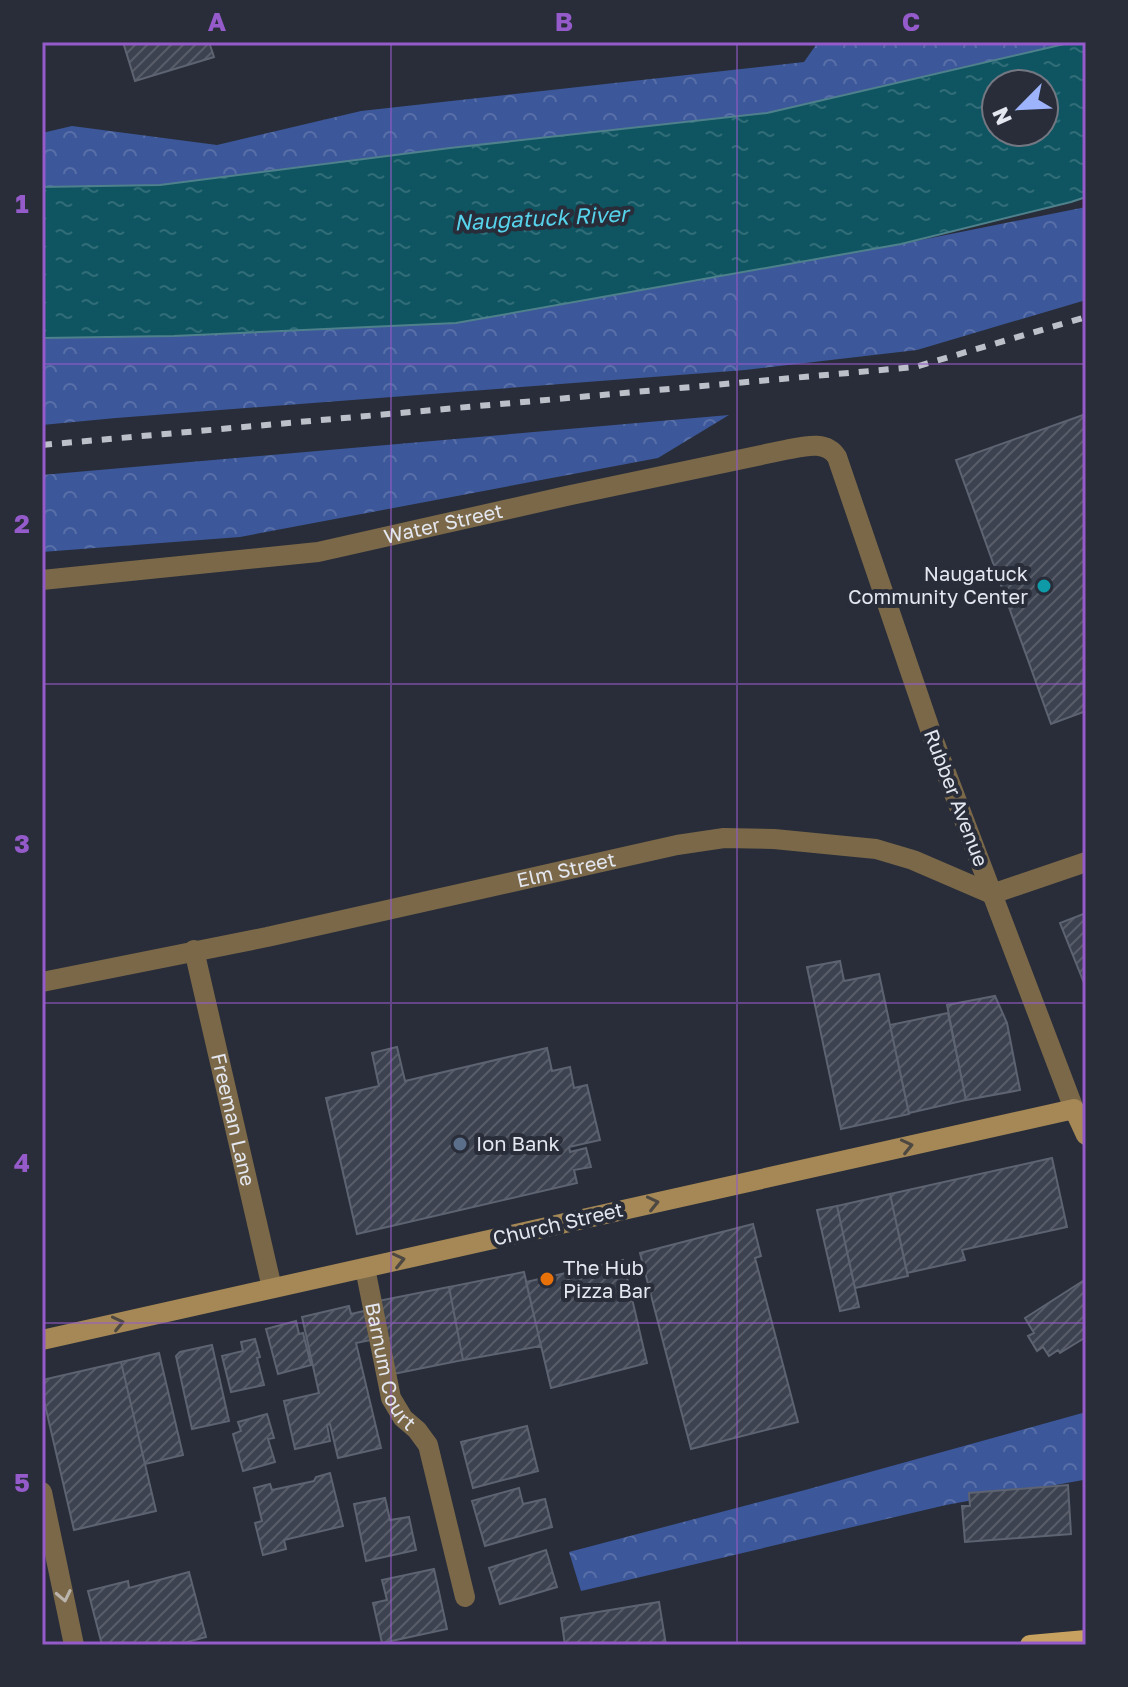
<svg xmlns="http://www.w3.org/2000/svg" width="1128" height="1687" viewBox="0 0 1128 1687" font-family="'Golos Text',sans-serif">
	<style>
		.forest { fill: url(#forest-crowns) }
		.water { fill: url(#water-ripples); stroke: #4e818c; stroke-width: 2; fill-rule: evenodd }
		.building { fill: url(#building-hatch); stroke: #5d6371; stroke-width: 2 }
		.lines { fill: none; stroke-linecap: round; stroke-linejoin: round }
		.street { stroke: #7a6849; stroke-width: 20 }
		.secondary { stroke: #a58856; stroke-width: 20 }
		.primary { stroke: #c6a15f; stroke-width: 20 }
		.rail { stroke: #bcc0c9; stroke-width: 6; stroke-dasharray: 10 10; stroke-linecap: butt }
		.oneway { stroke: #4e4842 }
		.oneway2 { stroke: #bab4ad }
		.grid { fill: none; stroke: #955bcb; stroke-width: 2; stroke-opacity: 0.55 }
		.culture-dot { fill: #0f9aa8; stroke: #282d39; stroke-width: 3 }
		.service-dot { fill: #5c6f8a; stroke: #282d39; stroke-width: 3 }
		.food-dot { fill: #e8710a; stroke: #282d39; stroke-width: 3 }
		.labels { text-anchor: middle; stroke-width: 8; stroke-linejoin: round; paint-order: stroke }
		.street-label { font-size: 20px; fill: #e4e7ef; stroke: #282d39 }
		.poi-label { font-size: 20px; fill: #e4e7ef; stroke: #282d39; text-anchor: start }
		.water-label { font-size: 22px; font-style: italic; fill: #56d3eb; stroke: #282d39 }
		.neatline { fill: none; stroke: #955bcb; stroke-width: 3 }
		.grid-label { font-size: 26px; text-anchor: middle; font-weight: bold; fill: #955bcb }
	</style>
	<defs>
		<pattern id="forest-crowns" width="20" height="18" patternUnits="userSpaceOnUse" patternTransform="scale(2)"><rect width="20" height="18" fill="#3c579a"/><path d="M2 6a3 3 0 1 1 6 0M12 15a3 3 0 1 1 6 0" fill="none" stroke="#586fa8"/></pattern>
		<pattern id="water-ripples" width="26" height="14" patternUnits="userSpaceOnUse" patternTransform="scale(2)"><rect width="26" height="14" fill="#0e5561"/><path d="M2 4q2-2 4 0t4 0M15 11q2-2 4 0t4 0" fill="none" stroke="#316d78"/></pattern>
		<pattern id="building-hatch" width="6" height="6" patternUnits="userSpaceOnUse" patternTransform="scale(2)"><rect width="6" height="6" fill="#3c424f"/><path d="M-1 1l2-2M0 6l6-6M5 7l2-2" fill="none" stroke="#585d69"/></pattern>
	</defs>
	<rect width="100%" height="100%" fill="#282d39"/>
	<!-- forest -->
	<path class="forest" d="M818,42H1073L767,113L450,148L160,185L42,187V133L72,126L217,145L361,111L804,62Z
		M1086,207V300L917,350L745,370L116,418L42,425V338L174,336L457,323L901,244Z
		M729,415L658,458L240,537L42,552V475Z
		M1086,1412V1482L1083,1480L946,1505L581,1591L569,1552L805,1490Z"/>
	<!-- water -->
	<path class="water" d="M1073,42H1086V197L1071,202L901,244L456,323L174,336L42,338V187L160,185L450,148L767,113ZM996,84H1044V132H996Z"/>
	<!-- building -->
	<path class="building" d="M123,42H209L214,57L135,81Z
		M1086,414V711L1051,724L956,460Z
		M1086,913V988L1060,923Z
		M840,961L844,981L879,974L909,1114L841,1129L807,967Z
		M995,996L1007,1023L1020,1090L966,1100L947,1005Z
		M948,1013L966,1100L909,1113L890,1025Z
		M397,1047L405,1081L547,1048L552,1071L570,1067L574,1088L587,1085L600,1140L569,1147L570,1152L586,1148L591,1167L574,1170L577,1183L357,1234L326,1098L379,1086L372,1053Z
		M1052,1158L1067,1227L962,1250L965,1260L907,1273L890,1194Z
		M890,1194L908,1276L855,1288L837,1206Z
		M837,1206L859,1307L840,1311L817,1210Z
		M753,1224L761,1256L755,1258L798,1422L691,1449L640,1253Z
		M623,1260L647,1363L551,1388L526,1282Z
		M524,1272L541,1346L463,1360L449,1287Z
		M1086,1279V1337L1060,1353L1058,1350L1049,1356L1043,1347L1037,1351L1028,1336L1034,1333L1025,1318Z
		M449,1287L463,1360L393,1374L378,1301Z
		M349,1306L351,1314L364,1311L371,1340L356,1343L381,1448L338,1458L330,1424L327,1425L330,1441L295,1449L284,1401L319,1393L302,1317Z
		M296,1321L299,1334L303,1333L311,1365L278,1374L266,1329Z
		M255,1339L260,1357L257,1358L264,1385L231,1392L222,1356L243,1351L241,1342Z
		M212,1345L229,1421L192,1429L176,1356L180,1352Z
		M159,1353L183,1455L145,1464L121,1362Z
		M121,1362L156,1511L74,1530L42,1392V1380Z
		M267,1414L274,1438L268,1439L275,1462L243,1471L233,1434L241,1431L238,1422Z
		M527,1426L538,1471L473,1488L461,1442Z
		M330,1473L343,1526L284,1540L286,1549L263,1555L255,1523L262,1521L254,1488L270,1484L272,1490L314,1481L316,1477Z
		M1068,1485L1071,1534L965,1542L962,1506H970L969,1493Z
		M519,1488L523,1504L545,1499L552,1527L485,1546L472,1501Z
		M385,1498L390,1520L409,1517L416,1550L366,1561L354,1504Z
		M546,1550L557,1587L500,1604L489,1568Z
		M434,1569L447,1629L382,1643L373,1603L387,1600L382,1580Z
		M189,1572L206,1637L176,1645H102L88,1591L128,1581L129,1588Z
		M659,1602L666,1645H565L561,1618Z"/>
	<g class="lines">
		<!-- street -->
		<g class="street">
			<path id="s1" d="M42,580L318,552L571,495L785,450C802,447 826,439 837,457L934,741L1074,1109"/>
			<path id="s2" d="M194,950L272,1288"/>
			<path id="s3" d="M42,982L267,937L677,845L724,838L774,839L876,849L913,860L992,894L1086,862"/>
			<path id="s4" d="M365,1268L391,1398L403,1418L417,1430L428,1445L465,1597"/>
			<path d="M42,1492L74,1645"/>
		</g>
		<!-- secondary -->
		<path class="secondary" d="M42,1340L1074,1109L1086,1135"/>
		<!-- primary -->
		<path class="primary" d="M1030,1645L1086,1640"/>
		<!-- rail -->
		<path class="rail" d="M42,445L915,367L1086,317"/>
	</g>
	<!-- one-way arrows -->
	<defs><path id="oneway-chevron" d="M-2-3.5L2.5 0L-2 3.5" fill="none" stroke-width="1.6" stroke-linecap="round" stroke-linejoin="round" transform="scale(2)"/></defs>
	<g class="oneway">
		<use href="#oneway-chevron" transform="translate(907 1146) rotate(-13)"/>
		<use href="#oneway-chevron" transform="translate(653 1203) rotate(-13)"/>
		<use href="#oneway-chevron" transform="translate(399 1260) rotate(-13)"/>
		<use href="#oneway-chevron" transform="translate(118 1323) rotate(-13)"/>
	</g>
	<use class="oneway2" href="#oneway-chevron" transform="translate(64 1596) rotate(78)"/>
	<!-- grid -->
	<path class="grid" d="M391,42V1645M737,42V1645M42,364H1086M42,684H1086M42,1003H1086M42,1323H1086"/>
	<!-- markers -->
	<circle class="culture-dot" cx="1044" cy="586" r="8"/>
	<circle class="service-dot" cx="460" cy="1144" r="8"/>
	<circle class="food-dot" cx="547" cy="1279" r="8"/>
	<g class="labels">
		<!-- street labels -->
		<g class="street-label">
			<text dy="7" stroke="none"><textPath href="#s1" startOffset="406">Water Street</textPath></text>
			<text transform="translate(956 798) rotate(69)" y="7">Rubber Avenue</text>
			<text dy="7" stroke="none"><textPath href="#s3" startOffset="536">Elm Street</textPath></text>
			<text dy="7" stroke="none"><textPath href="#s2" startOffset="174">Freeman Lane</textPath></text>
			<text transform="translate(558 1224) rotate(-13)" y="7">Church Street</text>
			<text dy="7" stroke="none"><textPath href="#s4" startOffset="102">Barnum Court</textPath></text>
		</g>
		<!-- poi labels -->
		<g class="poi-label">
			<text x="1028" y="581" text-anchor="end">Naugatuck<tspan x="1028" dy="23">Community Center</tspan></text>
			<text x="476" y="1151">Ion Bank</text>
			<text x="563" y="1275">The Hub<tspan x="563" dy="23">Pizza Bar</tspan></text>
		</g>
		<!-- water labels -->
		<g class="water-label">
			<text transform="translate(541 218) rotate(-3)" y="8">Naugatuck River</text>
		</g>
	</g>
	<!-- border -->
	<rect width="1128" height="1687" fill="none" stroke="#282d39" stroke-width="88"/>
	<!-- north arrow -->
	<g transform="translate(1020 108) rotate(246)"><circle r="38" fill="#282d39" stroke="#737782" stroke-width="2"/>
	<path d="M0-6L14 30L0 20L-14 30Z" fill="#9db4fd"/>
	<text y="-12" font-size="22" font-weight="bold" text-anchor="middle" fill="#e4e7ef">N</text>
	</g>
	<rect x="44" y="44" width="1040" height="1599" class="neatline"/>
	<g class="grid-label">
		<text x="217" y="31">A</text>
		<text x="564" y="31">B</text>
		<text x="911" y="31">C</text>
		<text x="22" y="213">1</text>
		<text x="22" y="533">2</text>
		<text x="22" y="853">3</text>
		<text x="22" y="1172">4</text>
		<text x="22" y="1492">5</text>
	</g>
</svg>
